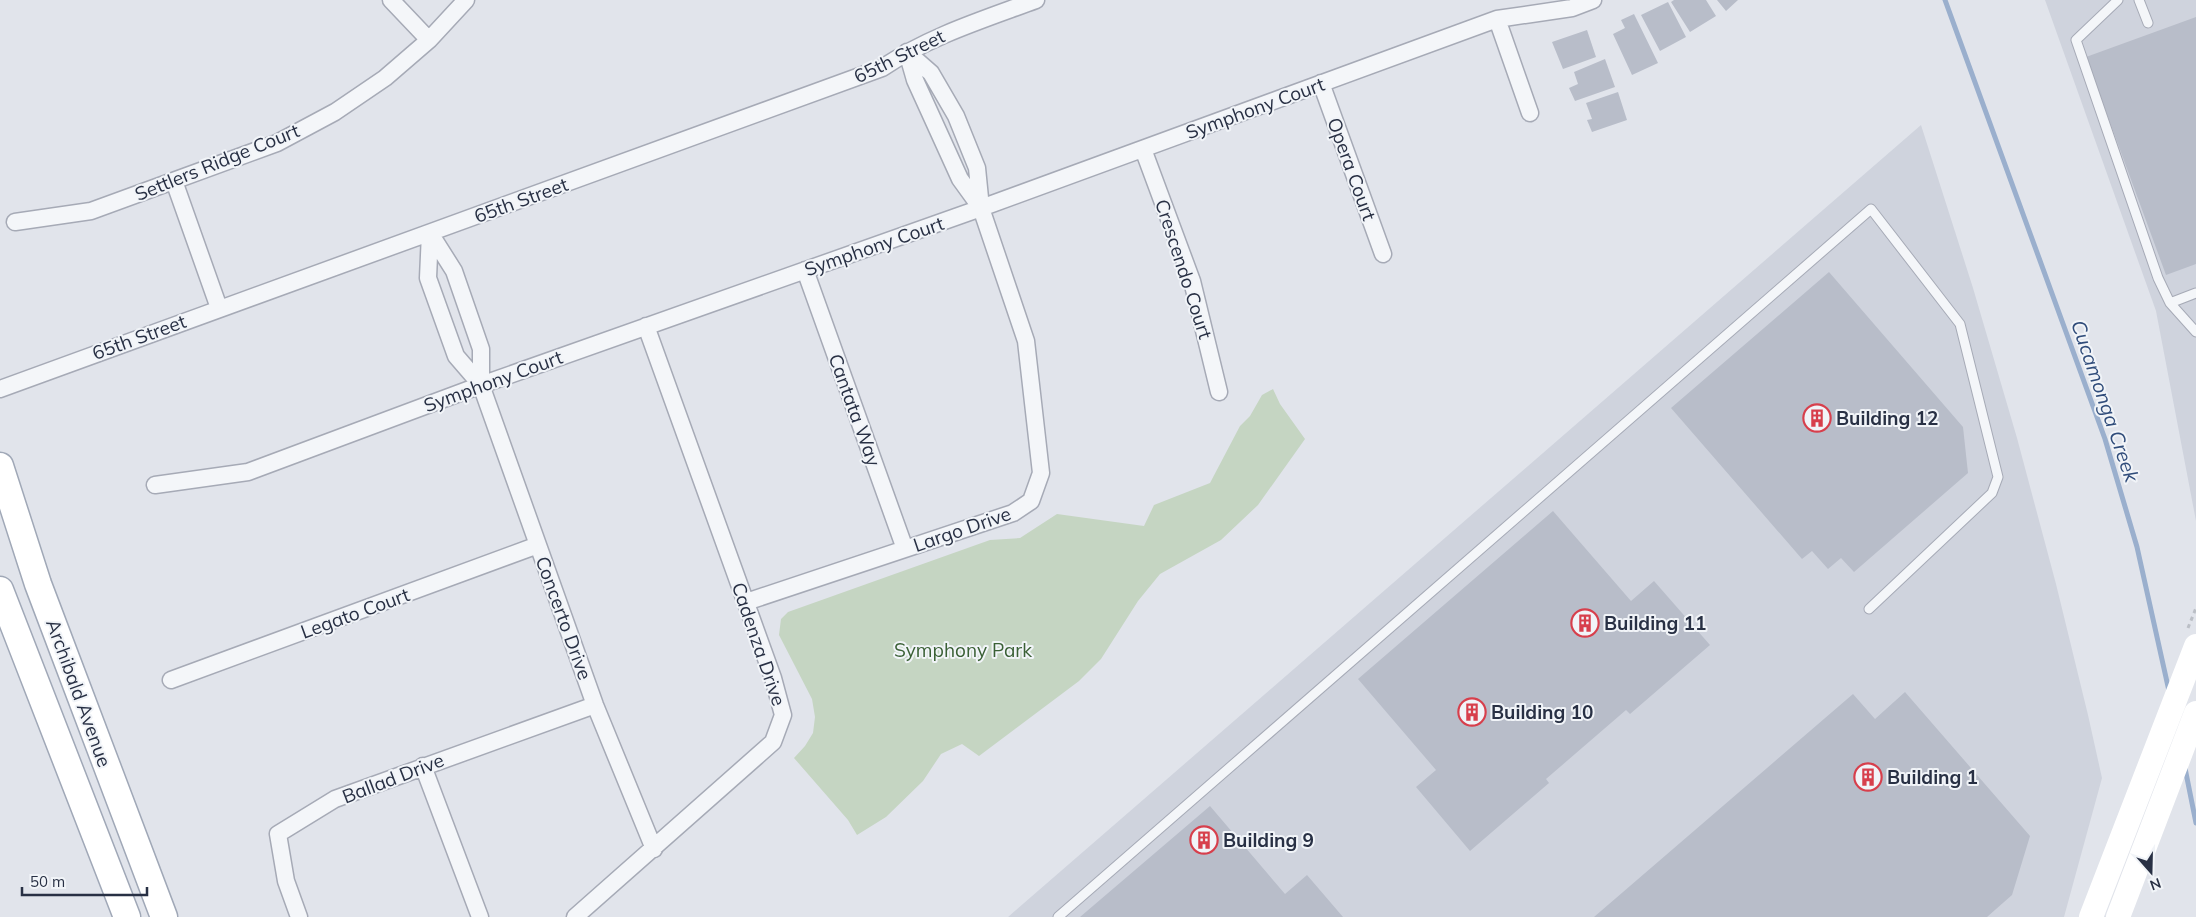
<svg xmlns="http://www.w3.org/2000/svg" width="2196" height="917" viewBox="0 0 2196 917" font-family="Mulish,sans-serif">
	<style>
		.built { fill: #cfd3dd }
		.green { fill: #c5d5c2 }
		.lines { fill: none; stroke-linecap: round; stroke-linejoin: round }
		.stream { stroke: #9aafcd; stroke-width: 5 }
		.building { fill: #b8bdc9 }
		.service-casing { stroke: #a6aab6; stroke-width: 11 }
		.minor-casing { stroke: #a6aab6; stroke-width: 19 }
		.primary-casing { stroke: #a0a8b7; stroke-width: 29 }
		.path { stroke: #bbbfc6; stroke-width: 3; stroke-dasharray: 4 4; stroke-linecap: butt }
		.service { stroke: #f4f6f9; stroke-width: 9 }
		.minor { stroke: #f4f6f9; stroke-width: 16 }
		.secondary { stroke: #fff; stroke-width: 24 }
		.primary { stroke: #fff; stroke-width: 26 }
		.labels { text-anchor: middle; stroke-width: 4; stroke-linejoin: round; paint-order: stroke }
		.street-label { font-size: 19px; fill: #283044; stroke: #f1f4f8 }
		.poi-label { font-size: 19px; font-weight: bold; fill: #283044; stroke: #f1f4f8; text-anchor: start }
		.park-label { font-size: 19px; fill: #3a6035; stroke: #f1f4f8 }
		.water-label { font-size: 20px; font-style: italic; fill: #304c7a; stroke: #f1f4f8 }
	</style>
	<rect width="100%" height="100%" fill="#e1e4eb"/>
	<!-- built -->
	<path class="built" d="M2045,0H2196V521L2156,311Z
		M1921,125L1973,288L2017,438L2056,584L2088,715L2102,778L2064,917H1008Z"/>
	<!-- green -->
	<path class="green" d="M1273,389L1280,404L1305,439L1258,505L1221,540L1160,574L1138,601L1101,659L1079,681L979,756L962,744L941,754L923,781L886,817L857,835L848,820L794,758L805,746L813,733L815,717L812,699L779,635L781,619L788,612L990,540L1020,538L1057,514L1144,526L1154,505L1210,483L1240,426L1250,416L1262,395Z"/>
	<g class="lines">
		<!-- stream -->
		<path class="stream" d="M1945,0L2105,439L2137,547L2169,691
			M2185,768L2196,823"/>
	</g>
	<!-- building -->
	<path class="building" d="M1674,0H1706L1716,16L1690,32L1671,2Z
		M1717,0H1738L1726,11Z
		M1668,2L1686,37L1660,51L1641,15Z
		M1634,14L1658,63L1632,75L1613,34L1625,28L1621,20Z
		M2196,17V264L2166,275L2086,57Z
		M1587,30L1596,57L1563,69L1552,42Z
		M1605,59L1615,87L1575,101L1569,88L1578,84L1574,72Z
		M1618,92L1627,120L1592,132L1587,120L1592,119L1586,103Z
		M1829,272L1963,427L1968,473L1854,572L1841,558L1828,569L1812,551L1802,559L1671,408Z
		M1553,511L1631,601L1654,581L1710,645L1630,714L1626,710L1546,779L1549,783L1470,851L1416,787L1436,770L1358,679Z
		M1905,692L2030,836L2012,895L1987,917H1594L1853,694L1875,719Z
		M1210,806L1285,894L1307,875L1343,917H1080Z"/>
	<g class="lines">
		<!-- service casing -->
		<g class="service-casing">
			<path id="service" d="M2118,0L2076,40L2158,278L2170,303L2196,332
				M2139,0L2148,23
				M2170,303L2196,293
				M1058,917L1871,209L1960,324L1998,477L1992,493L1869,609"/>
		</g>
		<!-- minor casing -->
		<g class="minor-casing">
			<path id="minor" d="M391,0L429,40
				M1497,19L1530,113
				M907,52L915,80L960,179L981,208
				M1321,83L1383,254
				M1143,149L1192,281L1219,392
				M174,181L219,308
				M15,222L91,211L277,143L335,112L385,78L429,40L466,0
				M430,233L454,271L481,349V385L595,705L654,849
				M430,233L428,278L456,356L481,385
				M805,270L905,549
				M0,389L882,68C930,36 982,20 1036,0
				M155,485L248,472L481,385L981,208L1497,19L1572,8L1593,0
				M746,602L1013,513L1031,501L1041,473L1026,341L981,208L977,168L956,116L931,73L907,52
				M171,680L538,545
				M423,766L480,917
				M299,917L286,881L278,834L335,799L595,705
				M575,917L773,742L783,715L773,678L646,326"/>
		</g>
		<!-- primary casing -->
		<g class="primary-casing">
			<path id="primary" d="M0,466L38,584L164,917
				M0,590L127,917"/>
		</g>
		<!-- path -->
		<path class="path" d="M2188,628L2196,608"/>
		<!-- service -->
		<use href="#service" class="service"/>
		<!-- minor -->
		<use href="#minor" class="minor"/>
		<!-- secondary -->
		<path class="secondary" d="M2091,917L2196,646
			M2118,917L2196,713"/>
		<!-- primary -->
		<use href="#primary" class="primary"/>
	</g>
	<!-- icons -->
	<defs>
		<g id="building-ring" transform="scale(1.4375)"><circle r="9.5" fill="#f1f4f8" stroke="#d73f4c" stroke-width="1.5"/><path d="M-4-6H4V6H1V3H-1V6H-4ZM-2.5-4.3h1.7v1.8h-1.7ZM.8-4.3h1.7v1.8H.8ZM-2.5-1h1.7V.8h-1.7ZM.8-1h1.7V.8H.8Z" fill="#d73f4c"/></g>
	</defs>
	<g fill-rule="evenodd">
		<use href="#building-ring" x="1817" y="418"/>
		<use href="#building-ring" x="1585" y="623"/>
		<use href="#building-ring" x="1472" y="712"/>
		<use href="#building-ring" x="1868" y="777"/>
		<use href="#building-ring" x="1204" y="840"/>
	</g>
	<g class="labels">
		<!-- street labels -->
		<g class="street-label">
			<text transform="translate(899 56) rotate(-26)" y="7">65th Street</text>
			<text transform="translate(1255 108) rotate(-20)" y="7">Symphony Court</text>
			<text transform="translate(217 162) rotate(-22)" y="7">Settlers Ridge Court</text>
			<text transform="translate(1352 169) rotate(70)" y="7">Opera Court</text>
			<text transform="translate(521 200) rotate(-20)" y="7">65th Street</text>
			<text transform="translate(874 246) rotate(-19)" y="7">Symphony Court</text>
			<text transform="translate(1184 269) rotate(72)" y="7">Crescendo Court</text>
			<text transform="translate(139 337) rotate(-20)" y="7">65th Street</text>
			<text transform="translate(493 381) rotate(-20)" y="7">Symphony Court</text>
			<text transform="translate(855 410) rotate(70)" y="7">Cantata Way</text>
			<text transform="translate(962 529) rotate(-19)" y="7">Largo Drive</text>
			<text transform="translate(355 613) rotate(-20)" y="7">Legato Court</text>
			<text transform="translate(564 618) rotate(70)" y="7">Concerto Drive</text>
			<text transform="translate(759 644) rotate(71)" y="7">Cadenza Drive</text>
			<text transform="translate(79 693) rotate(70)" y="7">Archibald Avenue</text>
			<text transform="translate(393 778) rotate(-21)" y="7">Ballad Drive</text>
		</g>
		<!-- poi labels -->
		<g class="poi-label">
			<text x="1836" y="425">Building 12</text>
			<text x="1604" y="630">Building 11</text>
			<text x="1491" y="719">Building 10</text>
			<text x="1887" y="784">Building 1</text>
			<text x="1223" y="847">Building 9</text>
		</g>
		<!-- park labels -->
		<g class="park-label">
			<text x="963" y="657">Symphony Park</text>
		</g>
		<!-- water labels -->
		<g class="water-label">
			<text transform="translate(2105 401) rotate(71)" y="7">Cucamonga Creek</text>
		</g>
	</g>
	<!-- north arrow -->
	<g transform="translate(2151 872) rotate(160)" stroke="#f1f4f8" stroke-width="4" paint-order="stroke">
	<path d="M0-4L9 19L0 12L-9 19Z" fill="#283044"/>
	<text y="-8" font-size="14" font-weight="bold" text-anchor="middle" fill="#283044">N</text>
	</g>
	<!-- scale -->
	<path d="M22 887v8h125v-8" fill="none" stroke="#283044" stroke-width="2.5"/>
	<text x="30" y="887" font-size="15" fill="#283044" stroke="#f1f4f8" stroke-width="4" paint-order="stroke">50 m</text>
</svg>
